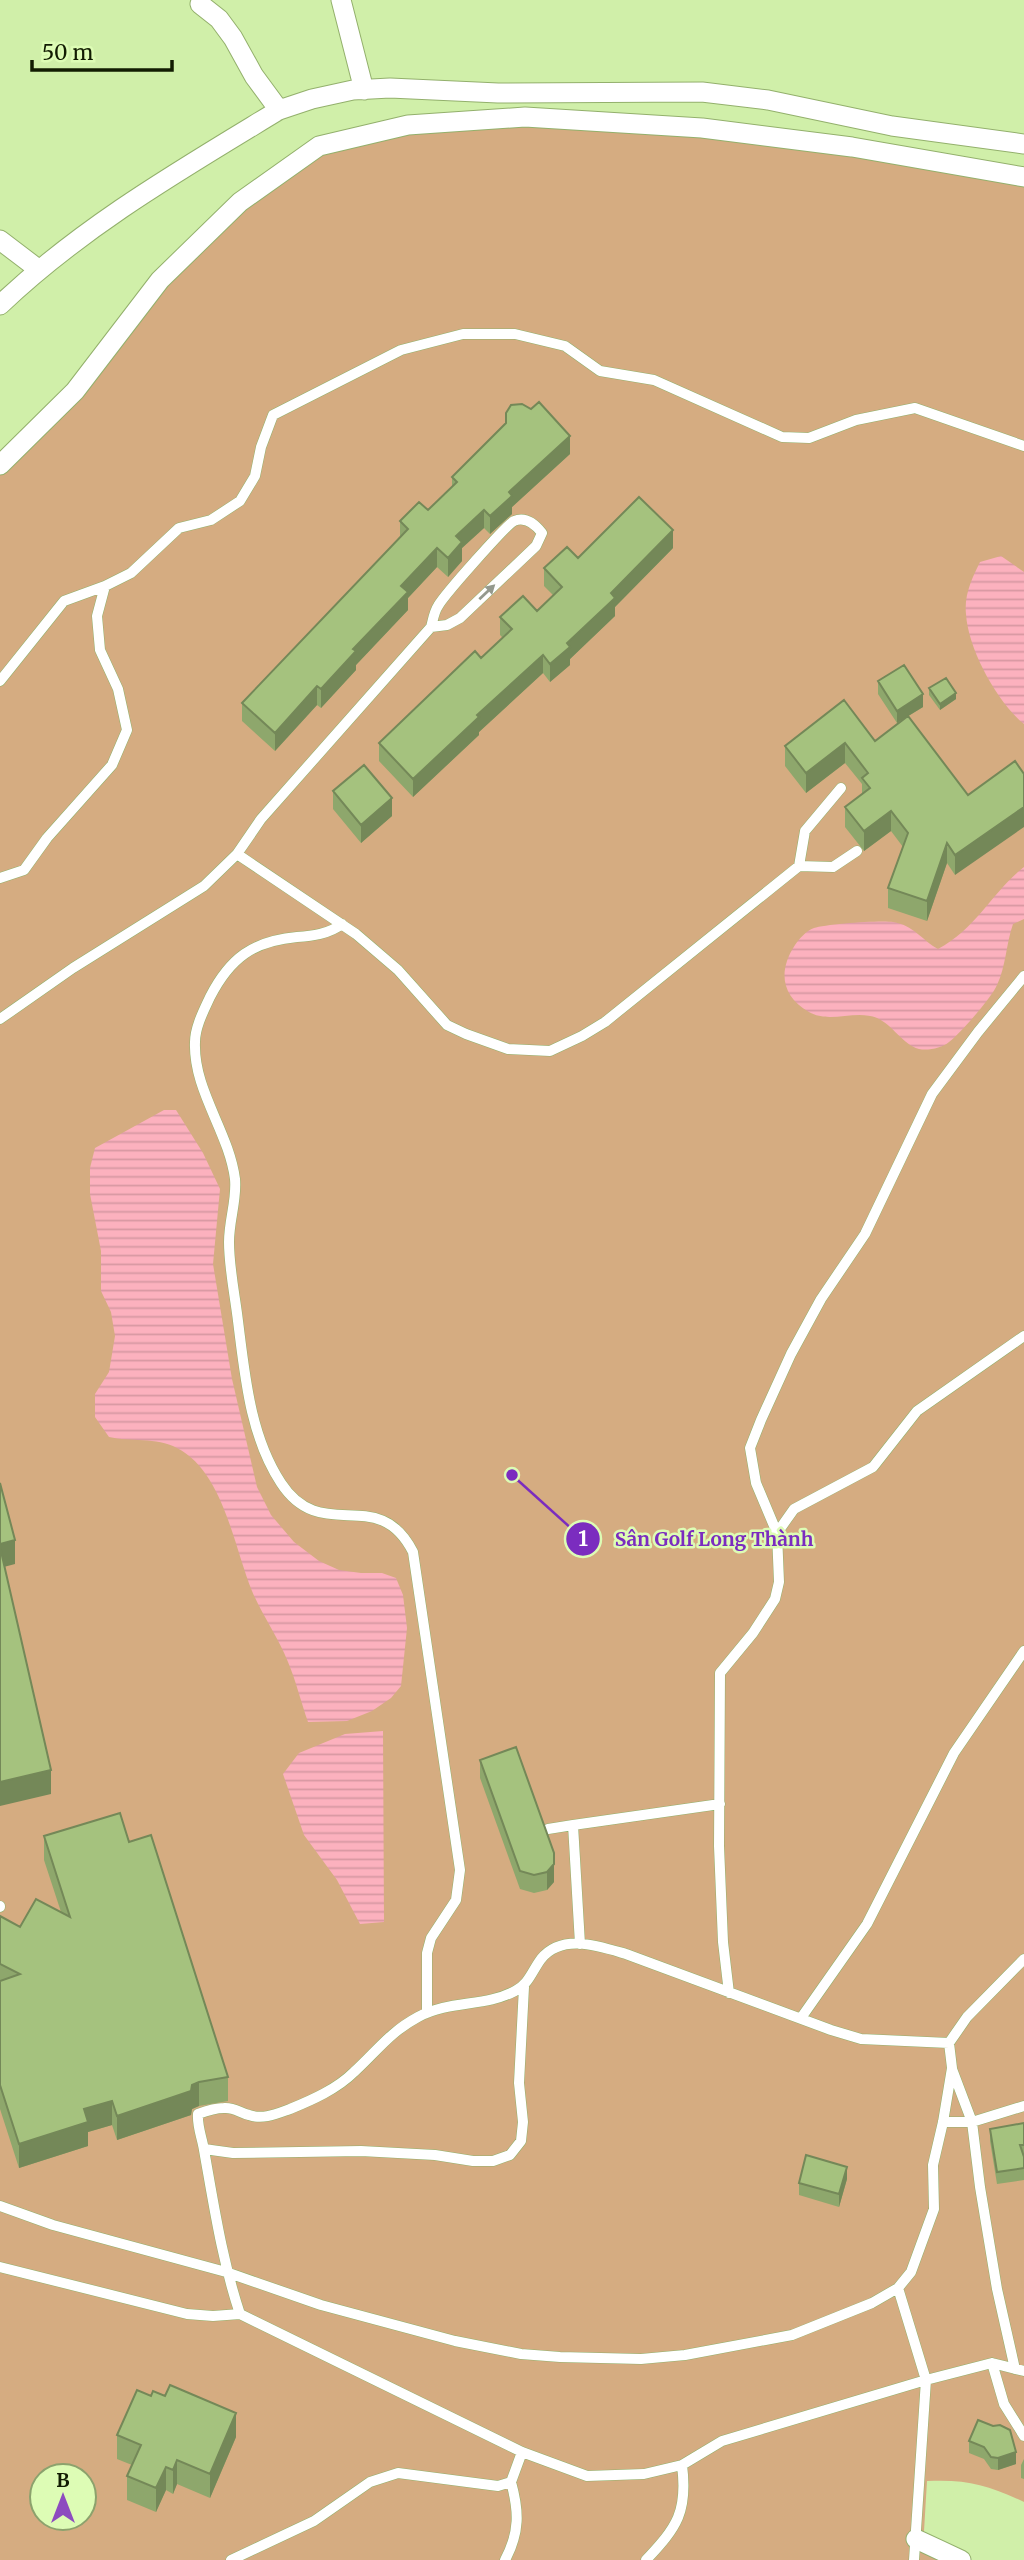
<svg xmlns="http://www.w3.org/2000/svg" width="1024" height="2560" viewBox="0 0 1024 2560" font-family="Merriweather,serif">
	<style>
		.green { fill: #d5ac81; fill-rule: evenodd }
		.water { fill: url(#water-rules) }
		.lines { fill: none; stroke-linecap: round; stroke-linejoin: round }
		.service-casing { stroke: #93b06c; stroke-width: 11 }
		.minor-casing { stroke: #93b06c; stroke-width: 21 }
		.service { stroke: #fff; stroke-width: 10 }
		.minor { stroke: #fff; stroke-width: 19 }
		.wall { fill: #8ea76c }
		.shaded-wall { fill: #748858 }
		.building { fill: #a5c27e; stroke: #748858; stroke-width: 2 }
		.oneway { fill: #94998d }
		.leader { fill: none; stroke: #7b2cbf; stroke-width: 2.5 }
		.callout-dot { fill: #7b2cbf; stroke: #ddfcb5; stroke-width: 2.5 }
		.mark-label { font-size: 21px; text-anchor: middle; font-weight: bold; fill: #fff }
		.callout-label { font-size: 19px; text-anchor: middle; font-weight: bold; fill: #7b2cbf; stroke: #ddfcb5; stroke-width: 5; stroke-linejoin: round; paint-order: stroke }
	</style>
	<defs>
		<pattern id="water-rules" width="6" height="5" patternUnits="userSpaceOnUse" patternTransform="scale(1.75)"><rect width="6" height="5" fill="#fcb1be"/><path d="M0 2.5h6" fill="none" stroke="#d798a2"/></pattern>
	</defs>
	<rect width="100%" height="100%" fill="#d0efa9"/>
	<!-- green -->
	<path class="green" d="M524,124L701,135L849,153L1024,184V2502C988,2485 967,2479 927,2481L923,2548L949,2560H0V475L82,392L164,285L245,207L323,153L409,132ZM42,2476H84V2518H42Z"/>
	<!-- water -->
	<path class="water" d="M1001,556L1024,572V724C997,702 968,649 966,614C964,595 972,578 980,562Z
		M1024,867V919L1013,924C1006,944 1006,966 997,985C992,997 960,1034 949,1042C942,1048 928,1051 919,1049C902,1044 893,1025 877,1018C856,1009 829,1024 809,1012C781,996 778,971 795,945C799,939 806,931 814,928C826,924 881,920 893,922C913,925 922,940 938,949C977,928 992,892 1024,867Z
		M164,1110H176L203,1153L220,1189L213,1264L232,1379L257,1487L271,1515L294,1542L319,1561L339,1570L361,1573H382L396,1578L403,1595L407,1628L401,1686L391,1698L372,1711L347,1721L308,1722C301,1702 296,1681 288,1662C278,1637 262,1615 252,1591C234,1547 223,1471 177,1448C156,1437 131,1442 109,1437L95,1417V1394L109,1372L115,1336L111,1312L101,1291V1251L90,1194V1168L95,1148Z
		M383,1731L384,1922L360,1924L337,1880L304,1835L283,1774L299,1753L345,1734Z"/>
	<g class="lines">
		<!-- service casing -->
		<g class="service-casing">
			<path id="service" d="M0,681L64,601L105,586
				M237,854L356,934L398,970L447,1025L466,1034L508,1049L550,1051L582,1036L605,1022L799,866L833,867L857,851
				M799,866L805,831L841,788
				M0,878L24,870L47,838L112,765L127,730L118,689L100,650L97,616L105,586L131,573L179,528L211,520L240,501L255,476L261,447L273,415L401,350L463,334H515L565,346L600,371L654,380L782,437L809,438L856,420L915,408L1024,446
				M342,924C329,934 312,936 297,937C253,941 230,958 210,997C204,1010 195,1027 195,1042C193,1090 229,1132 235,1179C237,1200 229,1220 229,1242C229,1268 235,1295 238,1321C245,1376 250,1436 281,1483C322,1546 378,1483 413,1552L460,1870L456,1900L431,1938L427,1953V2013
				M0,1019L73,968L204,886L237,854L261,819L431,627C433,620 434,612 438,606C444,595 506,525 514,521C526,516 535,524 542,533L536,546L460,618L447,625L431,627
				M777,1533L756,1483L750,1448L761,1420L791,1354L821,1299L865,1234L932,1094L978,1032L1024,976
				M548,1829L573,1825
				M0,1906V1907
				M580,1944L573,1825L720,1804
				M729,1993L723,1942L719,1846L720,1673L753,1633L775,1599L779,1582L777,1533L794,1509L873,1467L917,1411L1024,1336
				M801,2018L867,1924L954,1753L1024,1651
				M952,2069L972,2122L980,2187L997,2289L1015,2369
				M943,2122H972L1024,2106
				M204,2149L233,2153L361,2151L435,2155L473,2161H493L510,2155L521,2141L523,2122L519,2083L524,1987
				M0,2206L53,2225L226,2272L321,2305L455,2341L521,2354L560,2357L641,2359L685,2355L792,2335L872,2303L898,2288L911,2272L934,2209L933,2165L943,2122L952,2068L949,2043L967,2017L1024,1959
				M0,2267L187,2314L213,2316L240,2314C222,2260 214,2206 204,2150C202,2137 197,2127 198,2114C206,2111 215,2108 224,2108C234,2107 240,2113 249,2115C263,2120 276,2114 290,2109C312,2100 337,2089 354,2072C377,2051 390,2032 418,2017C450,2000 485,2007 515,1991C529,1984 532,1971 541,1959C562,1933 599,1946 626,1954L831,2030L861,2039L949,2043
				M898,2288L926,2380L914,2560
				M240,2314L522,2452L587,2476L644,2474L682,2465L722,2441L926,2380L992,2363L1024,2371
				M992,2363L1004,2404L1024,2436
				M231,2560L314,2521L370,2482L398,2473L498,2486L511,2482L522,2452
				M505,2560C520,2532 519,2511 511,2482
				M646,2560C677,2527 688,2512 682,2465"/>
		</g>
		<!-- minor casing -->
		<g class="minor-casing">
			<path id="minor" d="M341,0L364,90
				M200,4L219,19L233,38L254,76L279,110
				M0,240L38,269
				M0,305C83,226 182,169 279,110L312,99L353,90L390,88L498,93L702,92L768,100L892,126L1024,144
				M0,465L75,391L160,280L240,202L319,146L408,125L525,117L702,128L852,147L1024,177
				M916,2539L961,2560"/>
		</g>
		<!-- service -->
		<use href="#service" class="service"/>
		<!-- minor -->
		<use href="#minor" class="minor"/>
	</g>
	<!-- wall -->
	<path class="wall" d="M506,413L570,454L512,507V514L490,534L484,528L462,548V561L448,577L437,567L408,598V610L356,665V670L321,708L317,705L275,751L242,721V703L400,538V521L428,510L452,488V477L506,424Z
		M673,548L615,607V616L570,659V665L550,682L543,673L479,732V735L413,797L379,761V743L481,658L503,638L500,635V617L537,611L553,595L544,586V568L578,558Z
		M878,681L923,707L908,716L968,795L955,875L947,863L927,921L888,908V888L903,847L891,831L864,851L845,827V807L862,794V784L845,763L806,793L785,766V746L875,741L905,718L897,723L878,694Z
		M929,688L956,699L940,710L929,695Z
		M333,791L392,816L361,843L333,809Z
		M480,1760L554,1882L547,1890L534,1893L520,1889L480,1778Z
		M44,1836L129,1842L228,2077V2101L199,2106L192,2109L191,2115L117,2140L112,2125L88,2132V2146L19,2168L0,2109V1916L20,1927L61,1912L44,1860Z
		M1024,2123V2180L997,2184L990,2141V2129Z
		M847,2179L839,2207L799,2195V2183Z
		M978,2420L1016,2464L998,2470L991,2469L984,2459L969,2453V2441Z
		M117,2435L236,2437L210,2498L177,2484L173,2494L166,2490L156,2512L127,2500V2476L132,2465L117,2459Z
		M1024,2459V2479L1021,2478V2465Z"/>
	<!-- shaded-wall -->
	<path class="shaded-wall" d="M570,436V454L512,507V514L490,534V516L509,492Z
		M484,510V528L462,548V561L448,577V558L456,536Z
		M673,530V548L615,607V616L570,659V665L550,682V664L567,643L611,593Z
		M437,548V567L408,598V610L356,665V670L321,708V689L353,649L401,586Z
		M543,655V673L479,732V735L413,797V779L477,715Z
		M317,686V705L275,751V733Z
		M956,693V699L940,710V704Z
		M923,694V707L897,723V711Z
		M845,743V763L806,793V773Z
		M392,798V816L361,843V825Z
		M1024,807V827L955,875V855Z
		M891,811V831L864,851V831Z
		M947,843V863L927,921V901Z
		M15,1540V1564L0,1568V1544Z
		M51,1770V1794L0,1806V1782Z
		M554,1864V1882L547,1890V1872Z
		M199,2082V2106L192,2109L191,2115L117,2140V2116Z
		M112,2101V2125L88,2132V2146L19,2168V2144L84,2109Z
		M847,2167V2179L839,2207V2194Z
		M236,2413V2437L210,2498V2474Z
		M1016,2452V2464L998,2470V2458Z
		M177,2460V2484L173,2494V2470Z
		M166,2467V2490L156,2512V2488Z"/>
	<!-- building -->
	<path class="building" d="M539,402L570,436L509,492L512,496L490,516L484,510L456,536L462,542L448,558L437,548L401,586L408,592L353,649L356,651L321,689L317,686L275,733L242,703L408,529L400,521L419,502L428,510L457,482L452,477L506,423V413L511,405L522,404L531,409Z
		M639,497L673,530L611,593L615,598L567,643L570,647L550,664L543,655L477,715L479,717L413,779L379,743L475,651L481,658L512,629L500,617L523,596L537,611L562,587L544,568L567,547L578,558Z
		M904,665L923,694L897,711L878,681Z
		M946,678L956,693L940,704L929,688Z
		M844,700L875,741L908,716L968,795L1015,761L1024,774V807L955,855L947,843L927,901L888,888L908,833L891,811L864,831L845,807L870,788L862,778L868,773L845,743L806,773L785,746Z
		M364,765L392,798L361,825L333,791Z
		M0,1483L15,1540L0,1544Z
		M0,1547L51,1770L0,1782Z
		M516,1747L554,1853V1864L547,1872L534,1875L520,1871L480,1760Z
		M120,1813L129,1842L151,1835L228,2077L199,2082L192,2085L191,2091L117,2116L112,2101L84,2109L88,2122L19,2144L0,2085V1981L20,1974L0,1964V1916L20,1927L36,1899L70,1917L44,1836Z
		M1024,2123V2145H1020L1024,2157V2168L997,2172L990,2129Z
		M806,2155L847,2167L839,2194L799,2183Z
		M170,2385L236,2413L210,2474L177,2460L173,2470L166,2467L156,2488L127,2476L141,2445L117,2435L137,2390L151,2396L153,2391L165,2396Z
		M978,2420L993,2426L1000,2425L1010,2430L1016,2452L998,2458L991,2457L984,2447L969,2441Z"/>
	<!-- one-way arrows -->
	<defs><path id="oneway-solid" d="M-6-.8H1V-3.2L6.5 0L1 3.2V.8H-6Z" transform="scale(1.75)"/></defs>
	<use class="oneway" href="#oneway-solid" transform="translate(487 592) rotate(-43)"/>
	<!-- callouts -->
	<path class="leader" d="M512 1475L583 1539"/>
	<g class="callout-dot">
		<circle cx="512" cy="1475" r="7"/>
		<circle cx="583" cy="1539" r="18"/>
	</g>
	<g class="mark-label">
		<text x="583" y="1546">1</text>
	</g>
	<g class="callout-label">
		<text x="714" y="1546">Sân Golf Long Thành</text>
	</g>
	<!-- north arrow -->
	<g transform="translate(63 2497)"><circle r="33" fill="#ddfcb5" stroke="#8ca26d" stroke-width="2"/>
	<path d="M0-5L12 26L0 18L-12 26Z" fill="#8d4bbf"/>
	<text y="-10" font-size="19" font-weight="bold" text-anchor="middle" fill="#121c02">B</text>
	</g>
	<!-- scale -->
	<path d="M32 60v10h140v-10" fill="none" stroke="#121c02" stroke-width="3.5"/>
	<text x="42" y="60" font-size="21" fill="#121c02" stroke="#ddfcb5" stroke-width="5" paint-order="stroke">50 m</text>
</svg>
